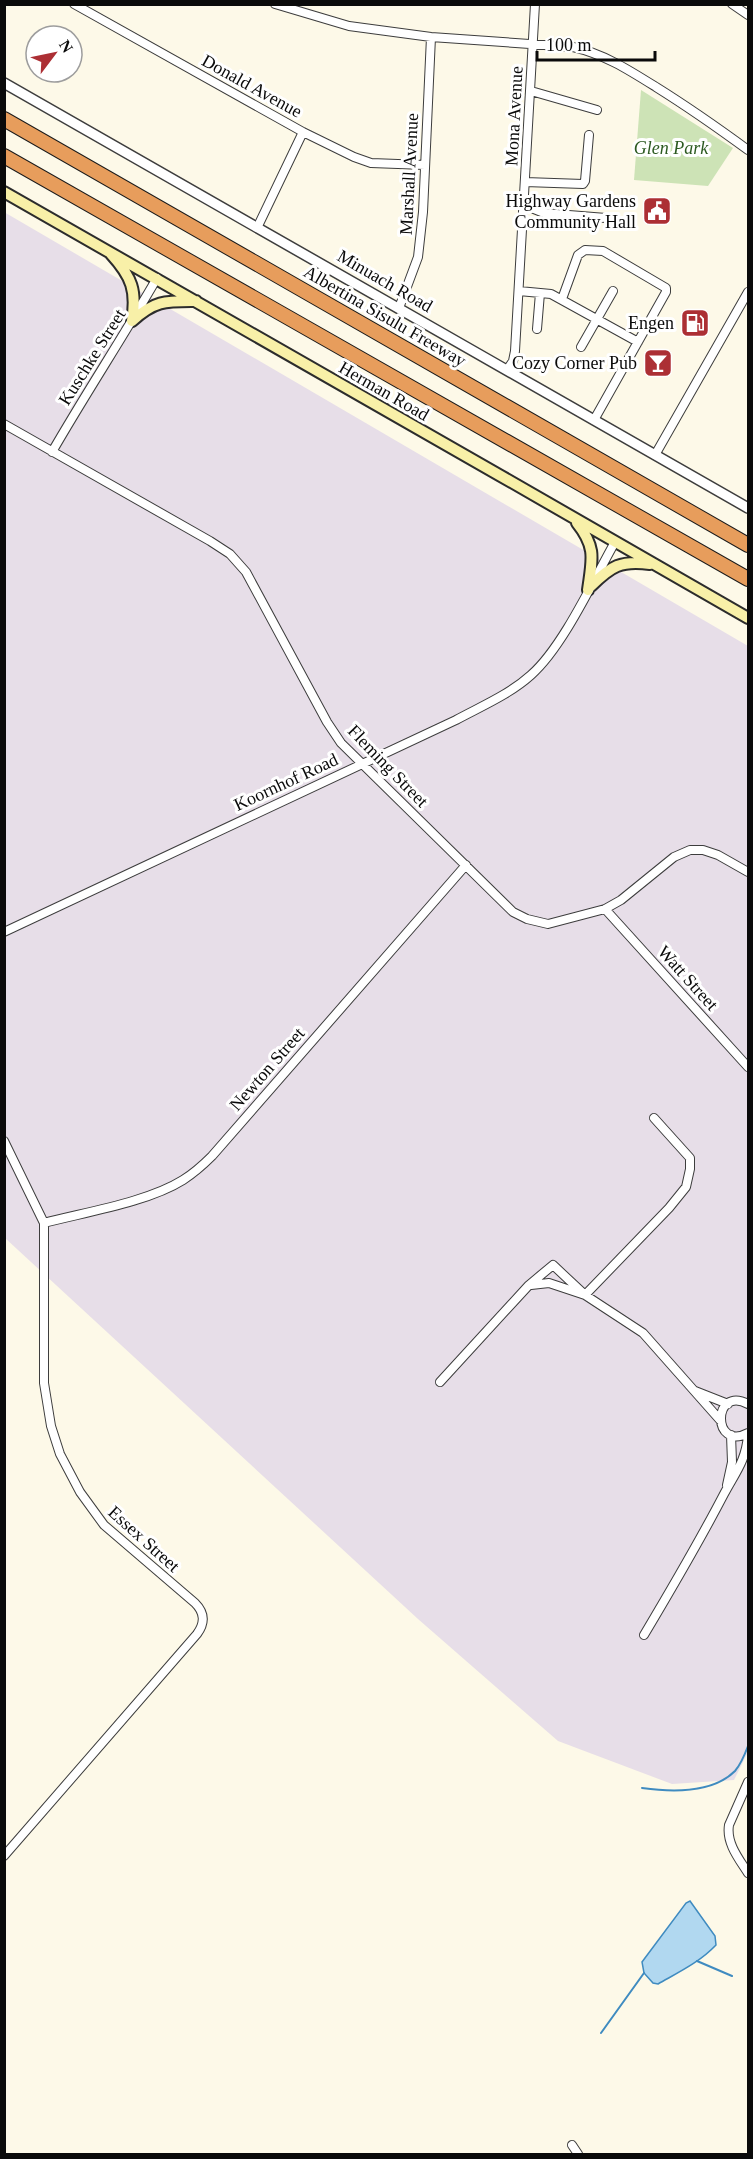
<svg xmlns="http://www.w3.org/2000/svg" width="753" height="2159" viewBox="0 0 753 2159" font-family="Georgia,serif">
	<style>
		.industrial { fill: #e7dee8 }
		.green { fill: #cde3b6 }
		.water { fill: #b1d8f0; stroke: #3f8bc0; stroke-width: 1.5 }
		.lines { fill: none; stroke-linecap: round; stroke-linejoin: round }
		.stream { stroke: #3f8bc0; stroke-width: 2 }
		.minor-casing { stroke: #3d3d3d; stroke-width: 10 }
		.tertiary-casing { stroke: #3d3d3d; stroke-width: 12 }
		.secondary-casing { stroke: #2c2c2c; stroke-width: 14 }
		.motorway-casing { stroke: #1b1b1b; stroke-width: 16 }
		.minor { stroke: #fff; stroke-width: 8 }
		.tertiary { stroke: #fff; stroke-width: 9 }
		.secondary { stroke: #f8f0a8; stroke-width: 10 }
		.motorway { stroke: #e79d5c; stroke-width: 14 }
		.labels { text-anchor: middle; stroke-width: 6; stroke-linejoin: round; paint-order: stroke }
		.street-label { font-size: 18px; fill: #0a0a0a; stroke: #fff }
		.park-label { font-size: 18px; font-style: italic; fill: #2c5a21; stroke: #fff }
		.poi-label { font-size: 18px; fill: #0a0a0a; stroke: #fff; text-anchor: end }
	</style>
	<rect width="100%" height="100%" fill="#fdf9e8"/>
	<!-- industrial -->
	<path class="industrial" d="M4,212L748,646V1752L734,1780L672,1784L558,1741L418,1619L5,1238Z"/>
	<!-- green -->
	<path class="green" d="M641,90L733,148L708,186L634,180Z"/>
	<!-- water -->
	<path class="water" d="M690,1901L715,1936L716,1945C700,1962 679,1972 658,1984L653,1983L644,1973L642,1962L686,1903Z"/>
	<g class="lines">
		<!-- stream -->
		<path class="stream" d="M642,1788C671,1792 712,1794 735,1771C741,1764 745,1754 748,1746
			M697,1961L732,1976
			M601,2033L644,1973"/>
		<!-- minor casing -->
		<g class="minor-casing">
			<path id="minor" d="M74,4L303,132L354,157L371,163L425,165
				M275,4L349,26L431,37L573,47C604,54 629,70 656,87C688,107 718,128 748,150
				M732,4L748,15
				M531,91L597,110
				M525,182L583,184L585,181L589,135
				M524,205L544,213L606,218
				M257,228L303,132
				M519,291L551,294L638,342
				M562,299L578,255L585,250L603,251L666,288V292L594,420
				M399,308L418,257L423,212L431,37
				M537,329L540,293
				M581,347L613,291
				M507,370L513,361L515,351L535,4
				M4,424L210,541L230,554L246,572L327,722L341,743L513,912L527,919L548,924L605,909L621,900L674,857L690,850H703L718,855L748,872
				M52,452C86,393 123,337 157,278
				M655,455L748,292
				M605,909L748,1067
				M4,932L456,720C482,706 510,694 531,675C563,647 594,579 615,542
				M4,1141L44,1223V1383L51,1426L60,1454L80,1492L104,1525L195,1603C205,1613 205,1623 197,1634L4,1856
				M44,1223C86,1212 148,1202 183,1180C194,1173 203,1165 212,1156L466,865
				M531,1285L549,1283L585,1295L669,1208L686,1187L690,1169V1158L654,1118
				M440,1382L529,1285L553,1265L585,1295L643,1333L720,1420
				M695,1391L728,1404
				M748,1404C712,1385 712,1452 748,1433
				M727,1485L732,1462L731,1435
				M644,1635C672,1588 699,1542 724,1494C735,1473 746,1461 748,1435
				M748,1782L729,1825C726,1843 739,1859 748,1873
				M572,2145L578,2154"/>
		</g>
		<!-- tertiary casing -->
		<g class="tertiary-casing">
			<path id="tertiary" d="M4,83L748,508"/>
		</g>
		<!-- secondary casing -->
		<g class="secondary-casing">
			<path id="secondary" d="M4,192C253,332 500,476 748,618
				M111,254C132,277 137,291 132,321
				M132,321C155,300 166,301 196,301
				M577,523C597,548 592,560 588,590
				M591,586C611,566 621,560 650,564"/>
		</g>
		<!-- motorway casing -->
		<g class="motorway-casing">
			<path id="motorway" d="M4,119L748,545
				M4,156L748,579"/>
		</g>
		<!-- minor -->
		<use href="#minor" class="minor"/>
		<!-- tertiary -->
		<use href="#tertiary" class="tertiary"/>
		<!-- secondary -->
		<use href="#secondary" class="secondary"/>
		<!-- motorway -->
		<use href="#motorway" class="motorway"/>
	</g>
	<!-- icons -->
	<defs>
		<g id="civic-square" transform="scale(1.5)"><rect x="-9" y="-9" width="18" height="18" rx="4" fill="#ac2f34" stroke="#fff"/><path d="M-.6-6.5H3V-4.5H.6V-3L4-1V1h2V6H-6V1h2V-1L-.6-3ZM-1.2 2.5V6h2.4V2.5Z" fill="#fff"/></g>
		<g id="fuel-square" transform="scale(1.5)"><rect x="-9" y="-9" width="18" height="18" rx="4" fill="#ac2f34" stroke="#fff"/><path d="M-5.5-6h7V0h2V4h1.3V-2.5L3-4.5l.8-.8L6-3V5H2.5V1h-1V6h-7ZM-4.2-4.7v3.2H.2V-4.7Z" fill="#fff"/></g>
		<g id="bar-square" transform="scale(1.5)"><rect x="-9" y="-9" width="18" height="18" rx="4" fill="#ac2f34" stroke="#fff"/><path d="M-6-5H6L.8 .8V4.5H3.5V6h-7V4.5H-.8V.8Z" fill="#fff"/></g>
	</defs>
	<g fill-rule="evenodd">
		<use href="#civic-square" x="657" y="211"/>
		<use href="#fuel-square" x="695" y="323"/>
		<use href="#bar-square" x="658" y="363"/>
	</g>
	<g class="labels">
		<!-- street labels -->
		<g class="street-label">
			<text transform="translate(252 86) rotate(29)" y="6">Donald Avenue</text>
			<text transform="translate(514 116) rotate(-87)" y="6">Mona Avenue</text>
			<text transform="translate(409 174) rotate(-87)" y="6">Marshall Avenue</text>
			<text transform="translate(385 281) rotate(30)" y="6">Minuach Road</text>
			<text transform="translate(385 316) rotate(30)" y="6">Albertina Sisulu Freeway</text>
			<text transform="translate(92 357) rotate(-58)" y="6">Kuschke Street</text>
			<text transform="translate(384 391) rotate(30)" y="6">Herman Road</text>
			<text transform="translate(388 766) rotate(46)" y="6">Fleming Street</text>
			<text transform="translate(286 782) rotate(-25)" y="6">Koornhof Road</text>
			<text transform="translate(688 978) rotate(48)" y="6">Watt Street</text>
			<text transform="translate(267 1069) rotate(-49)" y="6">Newton Street</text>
			<text transform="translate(144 1539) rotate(42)" y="6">Essex Street</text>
		</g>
		<!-- park labels -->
		<g class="park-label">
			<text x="671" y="154">Glen Park</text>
		</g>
		<!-- poi labels -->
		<g class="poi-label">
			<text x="636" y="207">Highway Gardens<tspan x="636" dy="21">Community Hall</tspan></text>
			<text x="674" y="329">Engen</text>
			<text x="637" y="369">Cozy Corner Pub</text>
		</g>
	</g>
	<!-- border -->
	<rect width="753" height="2159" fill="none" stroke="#0a0a0a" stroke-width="12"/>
	<!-- north arrow -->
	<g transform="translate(54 54) rotate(58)"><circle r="28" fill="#ffffff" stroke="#9d9d9d" stroke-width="1.5"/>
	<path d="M0-4.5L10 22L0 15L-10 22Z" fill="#ac2f34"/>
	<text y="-9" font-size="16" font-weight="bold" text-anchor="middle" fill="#0a0a0a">N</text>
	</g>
	<!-- scale -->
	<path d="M537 51v9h118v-9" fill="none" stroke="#0a0a0a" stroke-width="3"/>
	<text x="546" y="51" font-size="18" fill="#0a0a0a" stroke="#ffffff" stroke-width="4.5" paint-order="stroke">100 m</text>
</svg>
